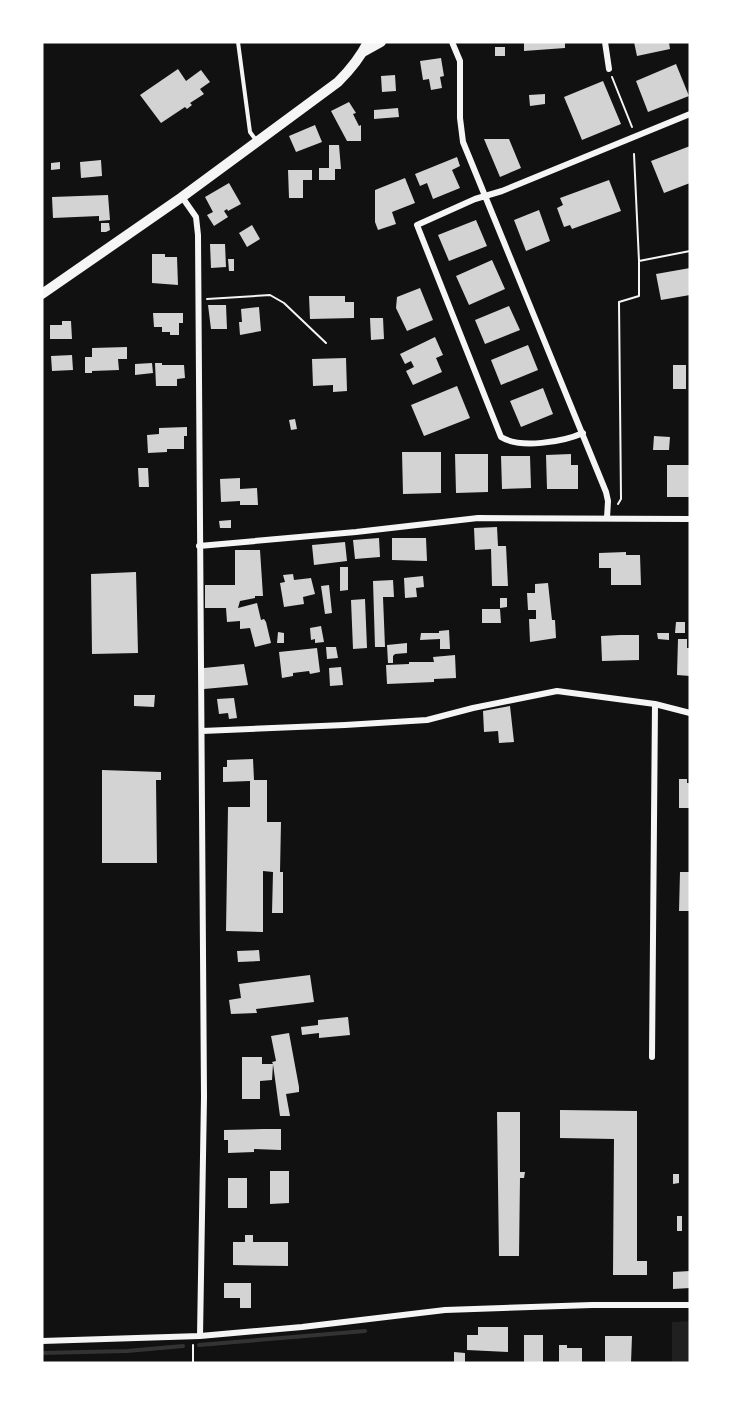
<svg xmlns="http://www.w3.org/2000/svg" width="732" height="1405" viewBox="0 0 732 1405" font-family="'Source Sans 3',sans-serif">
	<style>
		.green { fill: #202020 }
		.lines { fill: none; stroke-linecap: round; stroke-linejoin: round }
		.stream { stroke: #333; stroke-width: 4 }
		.building { fill: #d3d3d3 }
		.path { stroke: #f5f5f5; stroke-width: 2 }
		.service { stroke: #f5f5f5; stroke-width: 4 }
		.minor { stroke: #f5f5f5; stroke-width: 6 }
		.secondary { stroke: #f5f5f5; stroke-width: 10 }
	</style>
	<rect width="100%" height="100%" fill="#111"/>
	<!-- green -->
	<path class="green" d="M690,1321V1363H672V1322Z"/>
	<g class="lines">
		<!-- stream -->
		<path class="stream" d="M199,1345L365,1331
			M42,1353L127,1351L183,1346"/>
	</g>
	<!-- building -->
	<path class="building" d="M524,42H565V48L524,51Z
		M634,42H669L670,49L637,56Z
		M495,47H505V56H495Z
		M441,58L444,76L440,77L442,88L431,90L429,79L423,80L420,61Z
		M676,64L689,96L648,112L636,81Z
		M178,69L186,81L201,70L210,82L200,89L204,94L190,103L192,105L187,109L185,107L161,123L140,95Z
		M395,75L396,91L382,92L381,76Z
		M603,81L621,124L582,140L564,97Z
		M545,94V104L530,106L529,95Z
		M349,102L356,113L353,114L359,126L361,125V141H347L331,111Z
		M398,108L399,117L374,119V110Z
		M315,125L322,142L296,152L289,136Z
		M484,139H509L521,168L500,177Z
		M329,145H339L341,169H335V180H319V168H329Z
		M690,146V183L664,193L651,161Z
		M457,157L460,166L452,170L460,188L433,199L427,183L420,186L415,174Z
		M101,160L102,176L81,178L80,162Z
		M60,162V169L51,170V163Z
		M288,170H312V180H303V198H289Z
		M405,178L415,203L392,212L396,224L378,230L375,222V190Z
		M609,180L621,211L572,229L570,225L564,227L557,208L563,205L560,198Z
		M229,183L241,204L228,211L227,209L224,211L228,217L214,226L207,215L213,212L205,197Z
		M108,195L110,220L99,221V216L53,218L52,197Z
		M539,210L550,241L526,251L514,220Z
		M476,220L487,246L449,261L438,235Z
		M101,223H109L110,230L106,232H101Z
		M252,225L260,239L247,247L239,233Z
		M210,244H225L226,267L211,268Z
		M152,254H165V257H177L178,285L152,283Z
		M228,259H234V271H229Z
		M492,260L505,289L469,305L456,276Z
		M690,268V295L661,300L656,274Z
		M420,288L433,320L407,331L396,308L397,297Z
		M309,296H345V302H354V318L310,319Z
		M208,305H226L227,329H211Z
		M509,306L520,330L485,344L475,320Z
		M259,307L261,331L240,335L239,322H242L241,309Z
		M153,313H183V323H179V335H170V332H162V327H154Z
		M370,318H383L384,339L371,340Z
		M62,321H71L72,339H50V325H62Z
		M435,337L443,355L436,358L442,372L413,385L406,371L414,367L411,361L405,364L400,354Z
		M528,345L538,370L501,385L491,360Z
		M127,347V359H118L119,370L92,371V373H85V357H92V348Z
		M72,355L73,370L52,371L51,356Z
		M346,358L347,391L333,392V385L313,386L312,359Z
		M152,363L153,373L135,375V364Z
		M155,363H162V365H184L185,378L177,379V386H156Z
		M673,365H686V389H673Z
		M457,386L470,418L424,436L411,405Z
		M543,388L553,414L521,427L510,401Z
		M295,419L297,429L291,430L289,420Z
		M187,427V436H184V449H167V452L148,453L147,435L159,434V428Z
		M654,436L670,437L669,450H653Z
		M402,452H441V493L403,494Z
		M455,454H488V492L456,493Z
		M571,454V465H578V489H547L546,455Z
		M501,456H530L531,488L502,489Z
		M667,465H690V497H667Z
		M138,468H148L149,487H139Z
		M240,478V489L257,488L258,505H240V501L221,502L220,479Z
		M231,520V528H220L219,521Z
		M497,527L498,546H506L508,586H492L491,549L475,550L474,528Z
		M379,538L380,557L355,559L353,540Z
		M392,538H426L427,561L392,560Z
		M345,542L347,561L314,565L312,545Z
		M235,550H260L263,596H255V598L240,601L238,608L257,603L261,620L264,619L266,622L271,643L255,647L250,628L240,629V621L227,622L226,608H205V585H235Z
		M626,552V555H640L641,585H611V568H599V553Z
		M340,567H348V590L340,591Z
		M136,572L138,653L92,654L91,574Z
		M293,574L294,580L311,578L315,594L303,597L304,604L284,607L280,583L285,582L283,575Z
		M423,576L424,587L416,588L417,597L405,598L404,578Z
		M393,580L394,597H383L385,647H375L373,581Z
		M548,583L552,620H555L556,638L530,642L529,619H536V610H528L527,593H535V584Z
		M329,585L332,613L325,614L321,586Z
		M500,598H507V607L500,608Z
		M365,599L367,648L353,649L351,600Z
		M482,609H500L501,623H482Z
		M676,622H685V633H675Z
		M321,626L324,642L315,643V639L311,640L310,628Z
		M449,630L450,649H440V639L420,640L421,633H439V631Z
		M278,632L284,633V643H277Z
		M657,633H669V640L658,639Z
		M620,635H639V660L602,661L601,636Z
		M678,639H687V648H690V676L677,675Z
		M407,643V653L395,654L393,656V663H388L387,645Z
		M326,647H336L338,658L327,659Z
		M317,648L320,672L310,674L309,671L293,673V676L282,678L279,652Z
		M455,655L456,678L434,679V682L387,684L386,665L409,664V662H434L433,657Z
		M244,664L248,685L204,689V668Z
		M341,667L343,685L330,686L329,668Z
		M134,695H155L154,707L134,706Z
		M234,698L237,718L229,719L228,713L219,714L217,699Z
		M510,706L514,742L499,743L498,731L484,732L483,711Z
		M253,759L254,780H267V822H281L280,872H283V913H272L273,872L263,871V932L226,931L228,807H250V781L223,782V767H227V760Z
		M102,770L161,772V780H156L157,863H102Z
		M679,779H687V783H690V808H679Z
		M680,872H690V911H679Z
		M259,950L260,961L238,962L237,951Z
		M310,975L314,1002L256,1009L257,1013L231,1014L229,1000L241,998L239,984Z
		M348,1017L350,1035L319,1038V1033L302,1035L301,1027L318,1025V1020Z
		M289,1033L299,1087V1092L286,1094L290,1116H280L273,1064L272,1062L276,1061L271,1036Z
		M242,1057H262V1064H273L272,1080L260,1081V1099H242Z
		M560,1110L637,1111V1261H647V1275H613L614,1139L560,1138Z
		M497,1112H520V1172H525L524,1178H520L519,1256H499Z
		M264,1129H281V1150L254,1149V1152L228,1153V1140H224V1130Z
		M270,1171H289V1203L270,1204Z
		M673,1174H679V1183L673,1184Z
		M228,1178H247V1208H228Z
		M677,1216H682V1231H677Z
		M245,1235H253V1242H288V1266L233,1265V1242H245Z
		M690,1271V1288L673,1289V1272Z
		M224,1283H251V1308H240V1298H224Z
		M478,1327H508V1352L467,1350V1335H478Z
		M524,1335H543V1363H524Z
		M605,1336H632L631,1363H605Z
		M559,1345H567V1348H582V1363H559Z
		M454,1352L465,1353V1363H454Z"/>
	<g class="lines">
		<!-- path -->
		<path class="path" d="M612,77L632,127
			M634,154L639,261
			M207,299L270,295L284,303L326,343
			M618,504L621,499L619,302L639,296V261L690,251
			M193,1363V1345"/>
		<!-- service -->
		<path class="service" d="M238,42L250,132L256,140"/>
		<!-- minor -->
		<path class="minor" d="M452,42L460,61V118L463,142L606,492L608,501L607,518
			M605,42L609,69
			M182,197L196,217L198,235L204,1097L200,1336
			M583,433C563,442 520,449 501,437L417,225L475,199L502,191L690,114
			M199,546L356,532L478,518L690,519
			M202,731L345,725L427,720L473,708L557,691L655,704L690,713
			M652,1057L655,704
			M42,1341L200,1336L302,1327L445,1310L592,1305H690"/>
		<!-- secondary -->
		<path class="secondary" d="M363,52L381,42
			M42,294L182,197L338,82C350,70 360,58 368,42"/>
	</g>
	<!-- border -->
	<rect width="732" height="1405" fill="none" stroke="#ffffff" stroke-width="87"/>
</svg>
